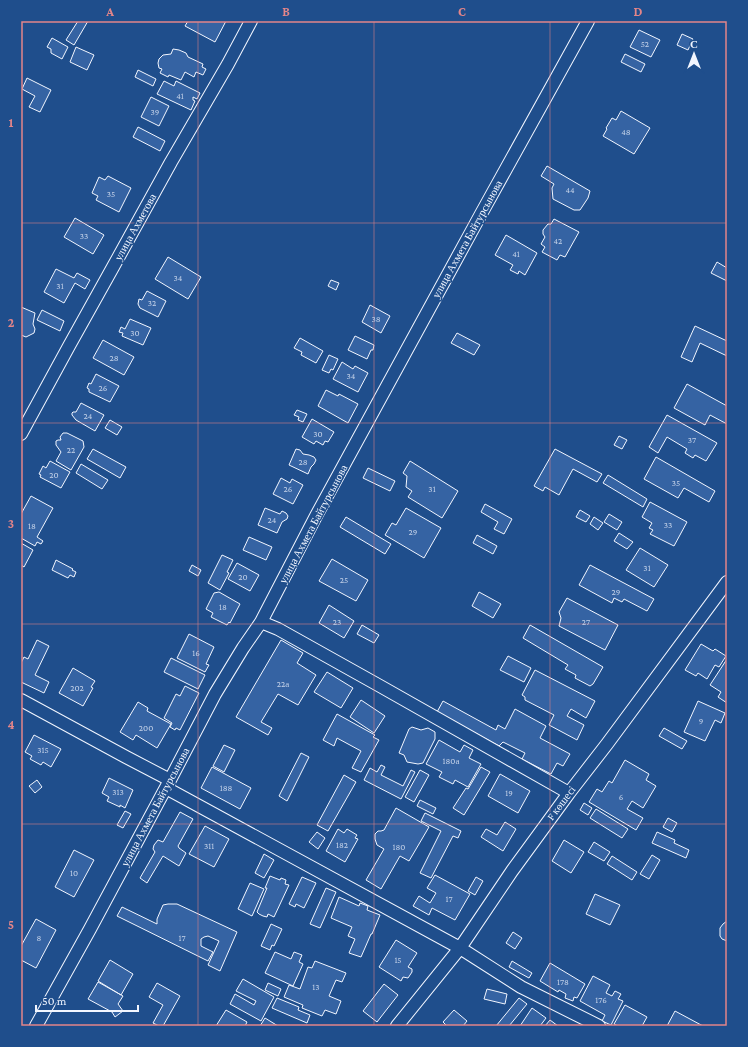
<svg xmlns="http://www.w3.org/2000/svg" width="748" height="1047" viewBox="0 0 748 1047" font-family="'Crimson Pro',serif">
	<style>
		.building { fill: #3563a3; stroke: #f2f6ff }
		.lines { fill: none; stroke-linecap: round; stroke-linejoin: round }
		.street-casing { stroke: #f2f6ff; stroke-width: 14 }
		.street { stroke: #1f4e8c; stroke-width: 12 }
		.grid { fill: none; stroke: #e38589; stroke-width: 1; stroke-opacity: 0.55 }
		.labels { text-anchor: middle; stroke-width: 3; stroke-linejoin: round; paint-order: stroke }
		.number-label { font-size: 9px; fill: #c3d1e8 }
		.street-label { font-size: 11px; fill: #f2f6ff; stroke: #1f4e8c }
		.neatline { fill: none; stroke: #e38589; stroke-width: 1.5 }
		.grid-label { font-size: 13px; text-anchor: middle; font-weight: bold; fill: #e38589 }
	</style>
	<rect width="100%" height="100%" fill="#1f4e8c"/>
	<!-- building -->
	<path class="building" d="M78,21H88L74,45L66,40Z
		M188,21H226L215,42L185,26Z
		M639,30L660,40L651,57L630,47Z
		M682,34L693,39L688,50L677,45Z
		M52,38L68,47L62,59L51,53V49L47,47Z
		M76,47L94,55L87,70L70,62Z
		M173,49L179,50L186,53L188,57L203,64L202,67L206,69L203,75L196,72L194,77L185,72L181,80L169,75L168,77L160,73L162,69L159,68L158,63L159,59L163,55L171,54Z
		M625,54L645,64L641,72L621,62Z
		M138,70L156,79L153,86L135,77Z
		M27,78L51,90L40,112L29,107L35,96L22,89Z
		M164,81L174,86L176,81L200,93L197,99L193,97V100L195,101L191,110L157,94Z
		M151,97L169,106L159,126L141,117Z
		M621,111L650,128L634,154L603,136L607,129L606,128L612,118L616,120Z
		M138,127L165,141L160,151L133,137Z
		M547,166L590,191L588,198L580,210H574L553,199L552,188L554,184L541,176Z
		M108,176L131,188L119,212L96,200L98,196L92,193L99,177L105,180Z
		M75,218L104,235L93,254L64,237Z
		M554,219L579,232L565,257L560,255L557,260L542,252L545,247L541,244L545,237L543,234V230L548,224H551Z
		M506,235L537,253L525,275L519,271L518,274L510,270L513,265L495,255Z
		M168,257L201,277L188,299L155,279Z
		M717,262L727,268V281L711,273Z
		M56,269L74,278L77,273L90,280L85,289L75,283L64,303L44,292Z
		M331,280L339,283L336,290L328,286Z
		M147,291L166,301L158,317L140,308L138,304L139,299L142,300Z
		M370,305L390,316L381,333L362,322Z
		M21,307L35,313L33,324L35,329L34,333L26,337L21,335Z
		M42,310L64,321L60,331L37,320Z
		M130,319L151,328L143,345L122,336L123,333L119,332L121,327L125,329Z
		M695,326L727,341V356L700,343L692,362L681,357Z
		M457,333L480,345L474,355L451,343Z
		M355,336L374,345L373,350H371L367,359L348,350Z
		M300,338L323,351L316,363L301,355L302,352L294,348Z
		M103,340L134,357L124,375L93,358Z
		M329,355L338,359L333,370L331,369L329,373L322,370Z
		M342,362L353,369L355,366L368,373L358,392L333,379Z
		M96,374L119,386L110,402L89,392V389L87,388L89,383L91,384Z
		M687,384L727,406V424L710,415L705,425L674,408Z
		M326,390L338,396L339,394L358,404L348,423L318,406Z
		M81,403L104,415L95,431L76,420L72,415V413L73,412H76Z
		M297,410L307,414L303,422L298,420L299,417L294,415Z
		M667,415L717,443L706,461L695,455L693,458L685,453L687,449L667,437L658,453L649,447Z
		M312,419L334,432L328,442L325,441L323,445L316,441L314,444L302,437Z
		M110,420L122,427L117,435L105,428Z
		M63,433H67L83,441L84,447L71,470L56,461L61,452L56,445V441L58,440H61L60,437Z
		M619,436L627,440L622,449L614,445Z
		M93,449L126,467L120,478L87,459Z
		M296,449L300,450L303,454L309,455L314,457L316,460L314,464L311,467L308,474L289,465Z
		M555,449L602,474L597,482L573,469L559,495L545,487L543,491L534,486Z
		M656,457L715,491L709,502L684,488L678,498L644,479Z
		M50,461L70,472L61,488L40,477L41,475L39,474L43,466L46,468Z
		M410,461L458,491L442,518L408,497L412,491L406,487L407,476L403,473Z
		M81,464L108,480L102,489L76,473Z
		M368,468L395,481L390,491L363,478Z
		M608,475L647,499L643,507L603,483Z
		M281,478L290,483L292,479L303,485L293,504L273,494Z
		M31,496L53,508L37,537L43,541L41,544L37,542L35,546L21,538V514Z
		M650,502L687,522L674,546L650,534L653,530L649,528L652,523L642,517Z
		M485,504L512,519L504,534L494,529L498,522L481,512Z
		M265,508L280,514L282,511L286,513L288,516L287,519L282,522L277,533L258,525Z
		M406,508L441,528L424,558L385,535L392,523L396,525Z
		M580,510L590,516L586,522L576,517Z
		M609,514L622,522L617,530L604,522Z
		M346,517L391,544L385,554L340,527Z
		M594,517L603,523L598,530L590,524Z
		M619,533L633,542L627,549L614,541Z
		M477,535L497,546L493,554L473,543Z
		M249,537L272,547L266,560L243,550Z
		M21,543L33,550L24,567L21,565Z
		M640,548L668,565L654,587L626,570Z
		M222,555L233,560L227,572L229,573L220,590L208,583Z
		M332,559L368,580L356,601L319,581Z
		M56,560L73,569L72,570L76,572L74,577L70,575L68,578L52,570Z
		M237,563L259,575L250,591L228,579Z
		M192,565L201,570L198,576L189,571Z
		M590,565L654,599L647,611L624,599L622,602L614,598L612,603L579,585Z
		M219,592L240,604L230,623L229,622L227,625L211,617L213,613L206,609L214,593Z
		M479,592L501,604L493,618L472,606Z
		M567,598L618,625L605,650L559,626L561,618L559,612Z
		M329,605L354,621L344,638L319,623Z
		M362,625L379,635L374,643L357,634Z
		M530,625L603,667L593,684L590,686L575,678L576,675L565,669L568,665L523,638Z
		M189,634L214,647L206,664L209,665L205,672L177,658Z
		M37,640L49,646L35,675L49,682L44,693L21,682V663L24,657L28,659Z
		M281,640L303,653L297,663L316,675L298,705L278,694L261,722L272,728L268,735L236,717Z
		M701,644L713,651L715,649L726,656L719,667L715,665L707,679L698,673L696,676L685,670Z
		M508,656L531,668L524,682L500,670Z
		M171,658L205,675L198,689L164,672Z
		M727,659V703L718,697L721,692L710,685Z
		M73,668L95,681L91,687L93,688L83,706L59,693Z
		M535,670L595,701L586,718L571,709L567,716L584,725L577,740L549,725L554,715L525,700V697L522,695Z
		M327,672L353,688L341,708L314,692Z
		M185,686L199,693L180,730L176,728L175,730L170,727L172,723L164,718L176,694L180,696Z
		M361,700L385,716L374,733L350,717Z
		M443,701L496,730L498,725L505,729L515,709L546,726L540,738L570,754L563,766L557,763L551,774L522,759L525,753L503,742L499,746L437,712Z
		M698,701L725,713L721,723L715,720L705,741L684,732Z
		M138,702L148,708L147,711L171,724L157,748L136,735L133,740L120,732Z
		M337,714L375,735L373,737L379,740L361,772L352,768L361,751L337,738L334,746L323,740Z
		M412,727L421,730L428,728L435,732V739L423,763L418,764L407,762L404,755L399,753L409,729Z
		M664,728L687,741L682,749L659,736Z
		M34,735L61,749L51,767L43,762L41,765L30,759L32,756L25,752Z
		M439,740L460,752L464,745L473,750L469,758L481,764L468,787L455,780L453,784L439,777L442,772L426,764Z
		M224,745L235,750L224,772L213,766Z
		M301,753L309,757L287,801L279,796Z
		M625,760L649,774L646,780L656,786L643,808L632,801L627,809L643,818L636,830L589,802L597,789L602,792L609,781L612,783Z
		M381,765L385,767L381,775L403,786L411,770L415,772L401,799L364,780L370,768L377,772Z
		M212,767L251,788L240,809L201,788Z
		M481,767L490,772L464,815L453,808L466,788L468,789Z
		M420,770L429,775L414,802L405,797Z
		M500,774L530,791L518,813L488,796Z
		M344,775L356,782L328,831L317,825Z
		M109,778L133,790L125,808L120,805V807L107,801L109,797L102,793Z
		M37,780L42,787L35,793L29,786Z
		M420,800L436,808L433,814L417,806Z
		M584,803L592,808L588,815L580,810Z
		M396,808L429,827L409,861L400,856L381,889L366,880L384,849L377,845L375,839V834L378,831H381L384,830Z
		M596,809L628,829L622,838L590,818Z
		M125,811L131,814L123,828L117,825Z
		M180,812L193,819L178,846L179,848L186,853L179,866L163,856L147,883L140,878L155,852L153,849L154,845L158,840L163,842Z
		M425,813L461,831L458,838L453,836L431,878L420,873L441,831L421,821Z
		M668,818L677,823L672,832L663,827Z
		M505,822L516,829L503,851L481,837L486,829L497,835Z
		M205,826L229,839L214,867L189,854Z
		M338,829L344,833L347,829L357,835L355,838L358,839L345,862L326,851Z
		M317,832L325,838L318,849L309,842Z
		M657,832L675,840L674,843L689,850L686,858L652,843Z
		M564,840L584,852L571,873L552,861Z
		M594,842L610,852L604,861L588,852Z
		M74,850L94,860L74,897L55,887Z
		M264,854L274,860L264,878L255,873Z
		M652,855L660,860L649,879L640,874Z
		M612,856L637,872L632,880L607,864Z
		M435,875L470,894L455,920L432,908L429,915L413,906L419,896L430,903L436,893L427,888Z
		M270,876L280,880L281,878L286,880L285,884L289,885L274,917L268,914L267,917L263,916L259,914L257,912L267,888H265Z
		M302,877L316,883L304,908L296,904L295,907L289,904Z
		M476,877L483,881L475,895L468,891Z
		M250,883L264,889L252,916L238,909Z
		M326,888L336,892L320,928L310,924Z
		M595,894L620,905L610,925L586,914Z
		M339,897L359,906L360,903L368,906L367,910L380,915L372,934H371L361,957L349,953L355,939L348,936L352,927L331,918Z
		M168,904H177L237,932L220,971L208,965L219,941L208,936L204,937L201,939V946L213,952L208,961L117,916L122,907L157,924V919L163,905Z
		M36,919L56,930L36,968L21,960V946Z
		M727,921V941L722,939L720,936V928L723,924Z
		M271,924L282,929L274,946L272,945L270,950L261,946Z
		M513,932L522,938L515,949L506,943Z
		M396,940L417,953L408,967L412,969V972L408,978L403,977L401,981L379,967Z
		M275,952L291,959L294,952L302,955L299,962L303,964L293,986L265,973Z
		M110,960L133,974L121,995L98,981Z
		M315,961L346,973L342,982L336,980L329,996L341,1001L336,1014L325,1010L322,1016L302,1008L303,1005L284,997L289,985L300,989L308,967L312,968Z
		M512,961L532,973L529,978L509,967Z
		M550,963L585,984L577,998L574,997L573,1001L565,998L566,994L559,990L558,992L540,981Z
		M593,976L610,985L606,993L612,996L615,991L621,994L618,999L623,1001L611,1025L602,1021L605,1015L580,1001Z
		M243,979L274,997L261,1021L230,1004L235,994L254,1005L256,1001L236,991Z
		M98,982L123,996L118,1004L123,1011L115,1017L112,1012L88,999Z
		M157,983L180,996L163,1026H159L153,1023L163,1005L149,997Z
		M268,983L281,989L278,996L265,990Z
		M384,984L398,995L377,1022L363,1011Z
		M487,989L507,994L505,1004L484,999Z
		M277,998L299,1007L298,1010L310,1015L307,1023L272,1008Z
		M519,998L527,1004L509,1026H496Z
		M625,1005L647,1017L642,1026H618L614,1024Z
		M532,1008L546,1018L540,1026H520Z
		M226,1010L247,1022L245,1026H216Z
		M454,1010L467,1021L463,1026H447L443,1022Z
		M675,1011L703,1026H667Z
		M265,1018L278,1026H260Z
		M550,1020L558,1026H545Z"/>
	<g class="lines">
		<!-- street casing -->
		<g class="street-casing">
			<path id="street" d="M21,434L69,346L113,267L171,162L228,64L251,21
				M261,622L278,629L380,686L569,793
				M21,700L126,757L170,780
				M166,788L460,948L521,987L599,1026
				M36,1026L90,929L170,780L215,694L243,648L261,622L316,516L481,214L588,21
				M397,1026L460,948L512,871L569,793L607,744L727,582"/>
		</g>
		<!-- street -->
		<use href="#street" class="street"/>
	</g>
	<!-- grid -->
	<path class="grid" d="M198,21V1026M374,21V1026M550,21V1026M21,223H727M21,423H727M21,624H727M21,824H727"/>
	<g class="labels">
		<!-- number labels -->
		<g class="number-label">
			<text x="645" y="47">52</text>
			<text x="180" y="99">41</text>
			<text x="155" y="115">39</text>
			<text x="626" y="135">48</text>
			<text x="570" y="193">44</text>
			<text x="111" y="197">35</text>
			<text x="84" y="239">33</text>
			<text x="558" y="244">42</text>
			<text x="516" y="257">41</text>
			<text x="178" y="281">34</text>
			<text x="60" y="289">31</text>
			<text x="152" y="306">32</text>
			<text x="376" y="322">38</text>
			<text x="135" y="336">30</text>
			<text x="114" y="361">28</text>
			<text x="351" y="379">34</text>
			<text x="103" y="391">26</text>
			<text x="88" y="419">24</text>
			<text x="318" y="437">30</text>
			<text x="692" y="443">37</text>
			<text x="71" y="453">22</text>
			<text x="303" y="465">28</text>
			<text x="54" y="478">20</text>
			<text x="676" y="486">35</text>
			<text x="288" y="492">26</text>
			<text x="432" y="492">31</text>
			<text x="272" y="523">24</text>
			<text x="668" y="528">33</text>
			<text x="32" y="529">18</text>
			<text x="413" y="535">29</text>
			<text x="647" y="571">31</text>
			<text x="243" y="580">20</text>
			<text x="344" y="583">25</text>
			<text x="616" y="595">29</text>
			<text x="223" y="610">18</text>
			<text x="337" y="625">23</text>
			<text x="586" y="625">27</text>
			<text x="196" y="656">16</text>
			<text x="283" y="687">22а</text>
			<text x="77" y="691">202</text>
			<text x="701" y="724">9</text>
			<text x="146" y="731">200</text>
			<text x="43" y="753">315</text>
			<text x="451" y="764">180а</text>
			<text x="226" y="791">188</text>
			<text x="118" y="795">313</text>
			<text x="509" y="796">19</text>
			<text x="621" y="800">6</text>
			<text x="342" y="848">182</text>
			<text x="209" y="849">311</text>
			<text x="399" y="850">180</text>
			<text x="74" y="876">10</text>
			<text x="449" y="902">17</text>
			<text x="39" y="941">8</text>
			<text x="182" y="941">17</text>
			<text x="398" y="963">15</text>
			<text x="563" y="985">178</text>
			<text x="316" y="990">13</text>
			<text x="601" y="1003">176</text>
		</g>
		<!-- street labels -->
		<g class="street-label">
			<text transform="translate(135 227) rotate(-61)" y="4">улица Ахметова</text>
			<text transform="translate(467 239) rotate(-61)" y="4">улица Ахмета Байтурсынова</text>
			<text transform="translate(313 524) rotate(-62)" y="4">улица Ахмета Байтурсынова</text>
			<text transform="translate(561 803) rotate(-53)" y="4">F көшесі</text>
			<text transform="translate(155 807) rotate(-62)" y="4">улица Ахмета Байтурсынова</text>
		</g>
	</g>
	<!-- border -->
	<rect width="748" height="1047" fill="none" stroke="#1f4e8c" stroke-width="44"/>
	<!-- north arrow -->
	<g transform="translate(694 54)" stroke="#1f4e8c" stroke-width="3" paint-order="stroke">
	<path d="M0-3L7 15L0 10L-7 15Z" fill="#f2f6ff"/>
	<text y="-6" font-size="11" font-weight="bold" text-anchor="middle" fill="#f2f6ff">С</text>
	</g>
	<!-- scale -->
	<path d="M36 1005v6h102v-6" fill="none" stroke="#f2f6ff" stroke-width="2"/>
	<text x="42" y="1005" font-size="12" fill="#f2f6ff" stroke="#1f4e8c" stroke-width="3" paint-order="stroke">50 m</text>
	<rect x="22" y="22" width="704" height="1003" class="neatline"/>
	<g class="grid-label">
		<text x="110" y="16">A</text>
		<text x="286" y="16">B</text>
		<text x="462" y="16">C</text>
		<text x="638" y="16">D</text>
		<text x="11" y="127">1</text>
		<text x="11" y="327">2</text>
		<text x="11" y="528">3</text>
		<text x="11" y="729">4</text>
		<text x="11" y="929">5</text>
	</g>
</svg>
